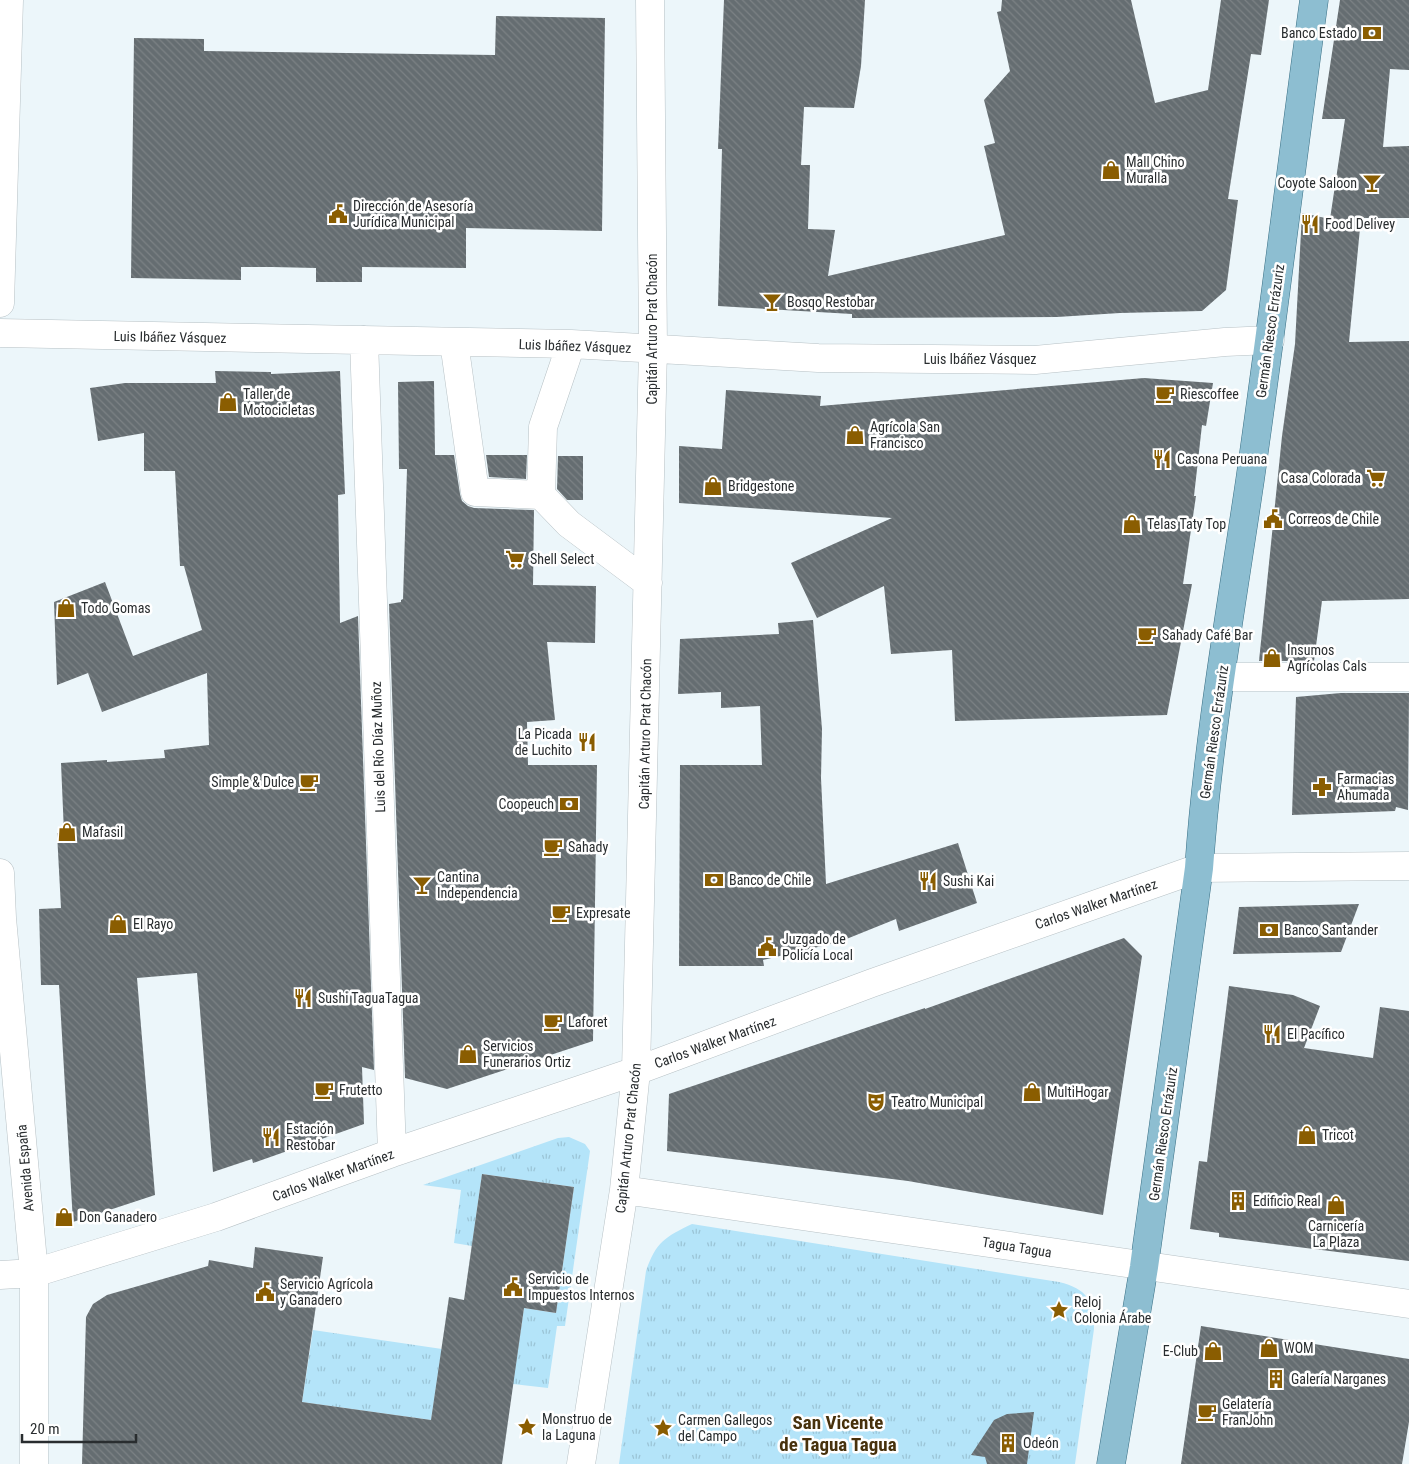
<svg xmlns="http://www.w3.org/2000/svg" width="1409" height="1464" viewBox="0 0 1409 1464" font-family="'Roboto Condensed',sans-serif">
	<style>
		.grass { fill: url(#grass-tufts) }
		.building { fill: url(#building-back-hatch) }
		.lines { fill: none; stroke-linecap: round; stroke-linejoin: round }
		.minor-casing { stroke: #b7c1c5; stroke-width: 29 }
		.major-casing { stroke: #396f84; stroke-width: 29 }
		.minor { stroke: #fff; stroke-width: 28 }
		.major { stroke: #8dbed1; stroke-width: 28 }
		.labels { text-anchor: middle; stroke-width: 5; stroke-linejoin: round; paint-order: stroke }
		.poi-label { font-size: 14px; fill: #292d2f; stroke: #fff; text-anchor: start }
		.street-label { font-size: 14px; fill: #292d2f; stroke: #fff }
		.district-label { font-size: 19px; font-weight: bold; fill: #47310c; stroke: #fff }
	</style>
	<defs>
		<pattern id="grass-tufts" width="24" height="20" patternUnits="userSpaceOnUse" patternTransform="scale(1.25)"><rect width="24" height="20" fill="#b4e4f9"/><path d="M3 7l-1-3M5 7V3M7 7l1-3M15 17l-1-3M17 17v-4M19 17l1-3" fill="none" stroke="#9bc4d6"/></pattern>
		<pattern id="building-back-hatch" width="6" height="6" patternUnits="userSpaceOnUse" patternTransform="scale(1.25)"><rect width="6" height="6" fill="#656d71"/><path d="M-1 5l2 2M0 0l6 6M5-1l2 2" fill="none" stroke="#7c8285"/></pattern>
	</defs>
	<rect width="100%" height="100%" fill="#ecf6fa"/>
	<!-- grass -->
	<path class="grass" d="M569,1137L585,1144L590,1151L565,1326H557L548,1388L513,1384L524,1308L556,1313L574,1187L482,1174L472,1246L454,1243L461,1190L423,1185L558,1138Z
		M692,1224L1059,1282C1087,1289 1094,1300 1094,1329L1075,1464H619L646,1271C656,1242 665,1237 692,1224Z
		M313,1330L442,1349L431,1420L302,1402Z"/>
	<!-- building -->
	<path class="building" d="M724,0H865L861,66L854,108L804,107L801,165H810L808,229L835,230L828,276L1005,235L984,146L995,143L984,100L1010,71L997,12L1001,11L1002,0H1131L1155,103L1208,90L1221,0H1269L1261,55L1251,54L1228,199L1238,200L1226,290L1202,311L1120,313L1057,317L852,318V314L718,306L722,149H718Z
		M1340,0H1409V70L1390,69L1383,147L1409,146V218H1361L1349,342L1409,341V599L1322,601L1314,661H1259L1282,436L1295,344L1302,213L1330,219L1345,119H1322Z
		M496,16L605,18L602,231L466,228V268L362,267V282H316V268L272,267H241V280L131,278L134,38L204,39V51L495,55Z
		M215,371L271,372V374L340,371L345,494L338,495L340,623L358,616L374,1070L362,1067L364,1124L253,1163L252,1159L213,1172L197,973L137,978L155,1195L73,1222L59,985H41L39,909L61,908L57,833H64L61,763L107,760V762L165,758L164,750L209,745L207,673L102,712L88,673L57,685L54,602L105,582L133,656L202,630L184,566H180L175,471H144V433L98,441L90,388L125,383H216Z
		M1144,378L1213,383L1206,426L1202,425L1194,496H1196L1183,584H1192L1167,715L955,721L952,650L891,654L884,586L817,618L791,563L892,518L679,503V446L722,449L726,390L821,396L820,406Z
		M434,381L435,455H454L460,494L462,501L468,506L474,508L534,510L533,585L596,586L595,643L547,642L555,720L527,722L528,765H597L593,1041L447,1089L405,1078L389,604L401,602V600L403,599L407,469H399L398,382Z
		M486,455H527L526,479L489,477Z
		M558,456H583V500H567L557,489Z
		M813,620L822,729L821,778L826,884L958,843L977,903L899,931L896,919L839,942L763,960L764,966H679L680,765H762L760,706L721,708V692L678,694L680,639L779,634L778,623Z
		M1341,693H1409L1408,810L1396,807L1395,811L1292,815L1296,697Z
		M1359,904L1341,952L1233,954L1239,907Z
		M1124,938L1142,956L1103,1215L908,1181L667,1151L669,1094L925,1008V1009Z
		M1229,986L1293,995L1320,1006L1304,1048L1373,1058L1380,1007L1409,1011V1261L1219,1237V1233L1190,1229L1199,1161L1207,1162Z
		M482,1174L574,1187L556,1313L524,1308L502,1464H82L86,1317L93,1304L107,1295L208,1266L209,1260L253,1268L255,1247L323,1257L302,1402L431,1420L449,1297L464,1300Z
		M1201,1326L1409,1359V1422L1402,1464H1181Z
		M1034,1412L1027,1464H987L985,1457L971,1455L994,1420L1007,1414Z"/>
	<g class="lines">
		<!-- minor casing -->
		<g class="minor-casing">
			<path id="minor" d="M0,303L9,0
				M0,333L571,344L818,358L1035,360L1225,342L1270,340
				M364,340L392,1153
				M454,342L475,492L541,495
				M571,344L543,427L541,495L569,524L648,583
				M1222,677H1409
				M0,873L2,918L34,1273V1464
				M624,1190C886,1227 1147,1267 1409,1304
				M0,1275L34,1273L216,1217L392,1153L636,1071L872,983L1199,868L1409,866
				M581,1464L624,1190L636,1071L653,349L650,0"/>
		</g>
		<!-- major casing -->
		<g class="major-casing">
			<path id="major" d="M1111,1464L1144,1267L1199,868C1208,738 1231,609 1250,480C1273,320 1292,160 1314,0"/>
		</g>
		<!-- minor -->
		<use href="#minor" class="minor"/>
		<!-- major -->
		<use href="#major" class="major"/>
	</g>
	<!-- icons -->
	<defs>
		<g id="bank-bare" transform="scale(1.5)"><path d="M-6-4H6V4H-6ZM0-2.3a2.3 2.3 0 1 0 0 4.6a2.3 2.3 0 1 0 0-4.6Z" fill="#8a5d01" stroke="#fff" stroke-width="2.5" paint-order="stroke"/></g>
		<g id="shop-bare" transform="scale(1.5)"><path d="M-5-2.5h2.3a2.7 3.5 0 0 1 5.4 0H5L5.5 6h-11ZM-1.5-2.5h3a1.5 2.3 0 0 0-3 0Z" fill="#8a5d01" stroke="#fff" stroke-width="2.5" paint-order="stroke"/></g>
		<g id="bar-bare" transform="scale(1.5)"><path d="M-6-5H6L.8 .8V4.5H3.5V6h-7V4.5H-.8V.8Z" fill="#8a5d01" stroke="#fff" stroke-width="2.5" paint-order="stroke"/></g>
		<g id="civic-bare" transform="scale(1.5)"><path d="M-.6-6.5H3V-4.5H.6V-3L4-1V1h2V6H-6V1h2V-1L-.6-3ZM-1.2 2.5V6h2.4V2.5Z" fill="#8a5d01" stroke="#fff" stroke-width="2.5" paint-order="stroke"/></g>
		<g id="restaurant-bare" transform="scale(1.5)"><path d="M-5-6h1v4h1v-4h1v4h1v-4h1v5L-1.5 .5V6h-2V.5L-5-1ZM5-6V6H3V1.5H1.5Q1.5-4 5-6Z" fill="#8a5d01" stroke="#fff" stroke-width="2.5" paint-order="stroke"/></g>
		<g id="cafe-bare" transform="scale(1.5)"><path d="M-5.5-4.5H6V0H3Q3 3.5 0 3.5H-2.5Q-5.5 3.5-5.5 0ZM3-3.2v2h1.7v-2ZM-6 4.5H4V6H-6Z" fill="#8a5d01" stroke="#fff" stroke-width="2.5" paint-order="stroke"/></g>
		<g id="supermarket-bare" transform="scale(1.5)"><path d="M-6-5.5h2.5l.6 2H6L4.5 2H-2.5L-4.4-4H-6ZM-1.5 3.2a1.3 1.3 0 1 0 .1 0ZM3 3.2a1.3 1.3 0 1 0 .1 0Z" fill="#8a5d01" stroke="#fff" stroke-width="2.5" paint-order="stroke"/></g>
		<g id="pharmacy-bare" transform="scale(1.5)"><path d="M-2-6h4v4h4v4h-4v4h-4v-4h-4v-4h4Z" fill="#8a5d01" stroke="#fff" stroke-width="2.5" paint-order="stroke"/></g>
		<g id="theatre-bare" transform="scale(1.5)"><path d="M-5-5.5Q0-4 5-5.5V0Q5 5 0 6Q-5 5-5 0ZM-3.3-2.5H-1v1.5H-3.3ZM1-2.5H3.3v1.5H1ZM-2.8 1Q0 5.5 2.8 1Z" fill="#8a5d01" stroke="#fff" stroke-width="2.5" paint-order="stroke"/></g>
		<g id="building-bare" transform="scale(1.5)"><path d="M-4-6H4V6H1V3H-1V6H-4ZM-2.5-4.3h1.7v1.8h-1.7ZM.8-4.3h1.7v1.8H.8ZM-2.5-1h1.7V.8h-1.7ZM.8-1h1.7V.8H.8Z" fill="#8a5d01" stroke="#fff" stroke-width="2.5" paint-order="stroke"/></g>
		<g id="sight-bare" transform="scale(1.5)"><path d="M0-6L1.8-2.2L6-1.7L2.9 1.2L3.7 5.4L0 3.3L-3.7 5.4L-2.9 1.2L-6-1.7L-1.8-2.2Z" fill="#8a5d01" stroke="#fff" stroke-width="2.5" paint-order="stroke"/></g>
	</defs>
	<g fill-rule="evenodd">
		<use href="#bank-bare" x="1372" y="33"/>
		<use href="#shop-bare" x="1111" y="170"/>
		<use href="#bar-bare" x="1372" y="183"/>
		<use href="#civic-bare" x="338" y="214"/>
		<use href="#restaurant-bare" x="1310" y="224"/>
		<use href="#bar-bare" x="772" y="302"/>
		<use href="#cafe-bare" x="1165" y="394"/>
		<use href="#shop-bare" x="228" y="402"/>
		<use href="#shop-bare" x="855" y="435"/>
		<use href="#restaurant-bare" x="1162" y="459"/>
		<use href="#supermarket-bare" x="1376" y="478"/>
		<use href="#shop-bare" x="713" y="486"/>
		<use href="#civic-bare" x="1273" y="519"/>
		<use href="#shop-bare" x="1132" y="524"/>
		<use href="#supermarket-bare" x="515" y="559"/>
		<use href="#shop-bare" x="66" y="608"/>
		<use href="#cafe-bare" x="1147" y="635"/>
		<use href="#shop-bare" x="1272" y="658"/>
		<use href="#restaurant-bare" x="587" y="742"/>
		<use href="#cafe-bare" x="309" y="782"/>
		<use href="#pharmacy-bare" x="1322" y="787"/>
		<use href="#bank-bare" x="569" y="804"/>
		<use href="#shop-bare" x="67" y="832"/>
		<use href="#cafe-bare" x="553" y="847"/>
		<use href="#bank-bare" x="714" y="880"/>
		<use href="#restaurant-bare" x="928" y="881"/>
		<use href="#bar-bare" x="422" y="885"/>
		<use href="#cafe-bare" x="561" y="913"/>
		<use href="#shop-bare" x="118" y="924"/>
		<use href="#bank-bare" x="1269" y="930"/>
		<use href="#civic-bare" x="767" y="947"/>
		<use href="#restaurant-bare" x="303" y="998"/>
		<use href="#cafe-bare" x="553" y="1022"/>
		<use href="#restaurant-bare" x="1272" y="1034"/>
		<use href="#shop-bare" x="468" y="1054"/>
		<use href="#cafe-bare" x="324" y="1090"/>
		<use href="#shop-bare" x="1032" y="1092"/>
		<use href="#theatre-bare" x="876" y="1102"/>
		<use href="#shop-bare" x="1307" y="1135"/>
		<use href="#restaurant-bare" x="271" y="1137"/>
		<use href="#building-bare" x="1238" y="1201"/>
		<use href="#shop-bare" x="1336" y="1205"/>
		<use href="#shop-bare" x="64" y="1217"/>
		<use href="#civic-bare" x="513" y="1287"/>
		<use href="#civic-bare" x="265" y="1292"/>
		<use href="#sight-bare" x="1059" y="1310"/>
		<use href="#shop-bare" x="1269" y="1348"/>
		<use href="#shop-bare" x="1213" y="1351"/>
		<use href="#building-bare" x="1276" y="1379"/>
		<use href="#cafe-bare" x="1207" y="1412"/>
		<use href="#sight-bare" x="527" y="1427"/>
		<use href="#sight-bare" x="663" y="1428"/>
		<use href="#building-bare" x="1008" y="1443"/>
	</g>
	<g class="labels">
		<!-- poi labels -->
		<g class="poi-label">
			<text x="1357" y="38" text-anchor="end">Banco Estado</text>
			<text x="1126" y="167">Mall Chino<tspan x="1126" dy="16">Muralla</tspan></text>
			<text x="1357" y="188" text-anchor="end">Coyote Saloon</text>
			<text x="353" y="211">Dirección de Asesoría<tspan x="353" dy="16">Jurídica Municipal</tspan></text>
			<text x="1325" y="229">Food Delivey</text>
			<text x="787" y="307">Bosqo Restobar</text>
			<text x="243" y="399">Taller de<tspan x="243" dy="16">Motocicletas</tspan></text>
			<text x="1180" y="399">Riescoffee</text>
			<text x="870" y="432">Agrícola San<tspan x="870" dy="16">Francisco</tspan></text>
			<text x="1177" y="464">Casona Peruana</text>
			<text x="1361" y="483" text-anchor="end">Casa Colorada</text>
			<text x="728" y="491">Bridgestone</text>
			<text x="1288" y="524">Correos de Chile</text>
			<text x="1147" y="529">Telas Taty Top</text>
			<text x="530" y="564">Shell Select</text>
			<text x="81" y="613">Todo Gomas</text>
			<text x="1162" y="640">Sahady Café Bar</text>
			<text x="1287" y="655">Insumos<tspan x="1287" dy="16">Agrícolas Cals</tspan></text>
			<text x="572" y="739" text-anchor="end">La Picada<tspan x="572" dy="16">de Luchito</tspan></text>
			<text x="1337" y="784">Farmacias<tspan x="1337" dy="16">Ahumada</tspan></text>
			<text x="294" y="787" text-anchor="end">Simple &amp; Dulce</text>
			<text x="554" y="809" text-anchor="end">Coopeuch</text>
			<text x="82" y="837">Mafasil</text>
			<text x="568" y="852">Sahady</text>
			<text x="437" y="882">Cantina<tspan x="437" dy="16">Independencia</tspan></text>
			<text x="729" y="885">Banco de Chile</text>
			<text x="943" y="886">Sushi Kai</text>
			<text x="576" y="918">Expresate</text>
			<text x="133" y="929">El Rayo</text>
			<text x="1284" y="935">Banco Santander</text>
			<text x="782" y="944">Juzgado de<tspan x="782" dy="16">Policía Local</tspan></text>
			<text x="318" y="1003">Sushi TaguaTagua</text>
			<text x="568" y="1027">Laforet</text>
			<text x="1287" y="1039">El Pacífico</text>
			<text x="483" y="1051">Servicios<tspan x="483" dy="16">Funerarios Ortiz</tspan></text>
			<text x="339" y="1095">Frutetto</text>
			<text x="1047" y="1097">MultiHogar</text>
			<text x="891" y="1107">Teatro Municipal</text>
			<text x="286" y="1134">Estación<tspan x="286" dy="16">Restobar</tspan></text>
			<text x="1322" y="1140">Tricot</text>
			<text x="1253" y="1206">Edificio Real</text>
			<text x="79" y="1222">Don Ganadero</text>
			<text x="1336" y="1231" text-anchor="middle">Carnicería<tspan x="1336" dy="16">La Plaza</tspan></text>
			<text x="528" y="1284">Servicio de<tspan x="528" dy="16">Impuestos Internos</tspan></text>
			<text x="280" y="1289">Servicio Agrícola<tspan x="280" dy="16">y Ganadero</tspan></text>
			<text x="1074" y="1307">Reloj<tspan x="1074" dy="16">Colonia Árabe</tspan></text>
			<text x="1284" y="1353">WOM</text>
			<text x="1198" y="1356" text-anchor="end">E-Club</text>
			<text x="1291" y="1384">Galería Narganes</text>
			<text x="1222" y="1409">Gelatería<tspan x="1222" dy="16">FranJohn</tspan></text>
			<text x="542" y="1424">Monstruo de<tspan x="542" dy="16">la Laguna</tspan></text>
			<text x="678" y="1425">Carmen Gallegos<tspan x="678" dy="16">del Campo</tspan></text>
			<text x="1023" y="1448">Odeón</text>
		</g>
		<!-- street labels -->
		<g class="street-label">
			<text transform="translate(652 329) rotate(-90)" y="5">Capitán Arturo Prat Chacón</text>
			<text transform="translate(1270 331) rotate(-82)" y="5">Germán Riesco Errázuriz</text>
			<text transform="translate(170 337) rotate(1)" y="5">Luis Ibáñez Vásquez</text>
			<text transform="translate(575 346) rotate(2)" y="5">Luis Ibáñez Vásquez</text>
			<text x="980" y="364">Luis Ibáñez Vásquez</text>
			<text transform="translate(1214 732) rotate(-82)" y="5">Germán Riesco Errázuriz</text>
			<text transform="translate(645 734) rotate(-89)" y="5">Capitán Arturo Prat Chacón</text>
			<text transform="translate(378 747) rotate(-92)" y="5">Luis del Río Díaz Muñoz</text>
			<text transform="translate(1096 904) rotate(-19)" y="5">Carlos Walker Martínez</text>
			<text transform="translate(715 1042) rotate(-20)" y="5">Carlos Walker Martínez</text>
			<text transform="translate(1163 1134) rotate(-82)" y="5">Germán Riesco Errázuriz</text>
			<text transform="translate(628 1138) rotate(-84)" y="5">Capitán Arturo Prat Chacón</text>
			<text transform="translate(25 1168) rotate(-95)" y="5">Avenida España</text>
			<text transform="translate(333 1175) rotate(-20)" y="5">Carlos Walker Martínez</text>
			<text transform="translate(1017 1247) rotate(9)" y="5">Tagua Tagua</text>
		</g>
		<!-- district labels -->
		<g class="district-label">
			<text x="838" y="1429">San Vicente<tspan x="838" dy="22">de Tagua Tagua</tspan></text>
		</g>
	</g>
	<!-- scale -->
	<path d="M22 1434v8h114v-8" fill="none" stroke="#292d2f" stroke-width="2.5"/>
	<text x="30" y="1434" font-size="15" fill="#292d2f" stroke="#ffffff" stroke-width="4" paint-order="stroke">20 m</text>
</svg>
